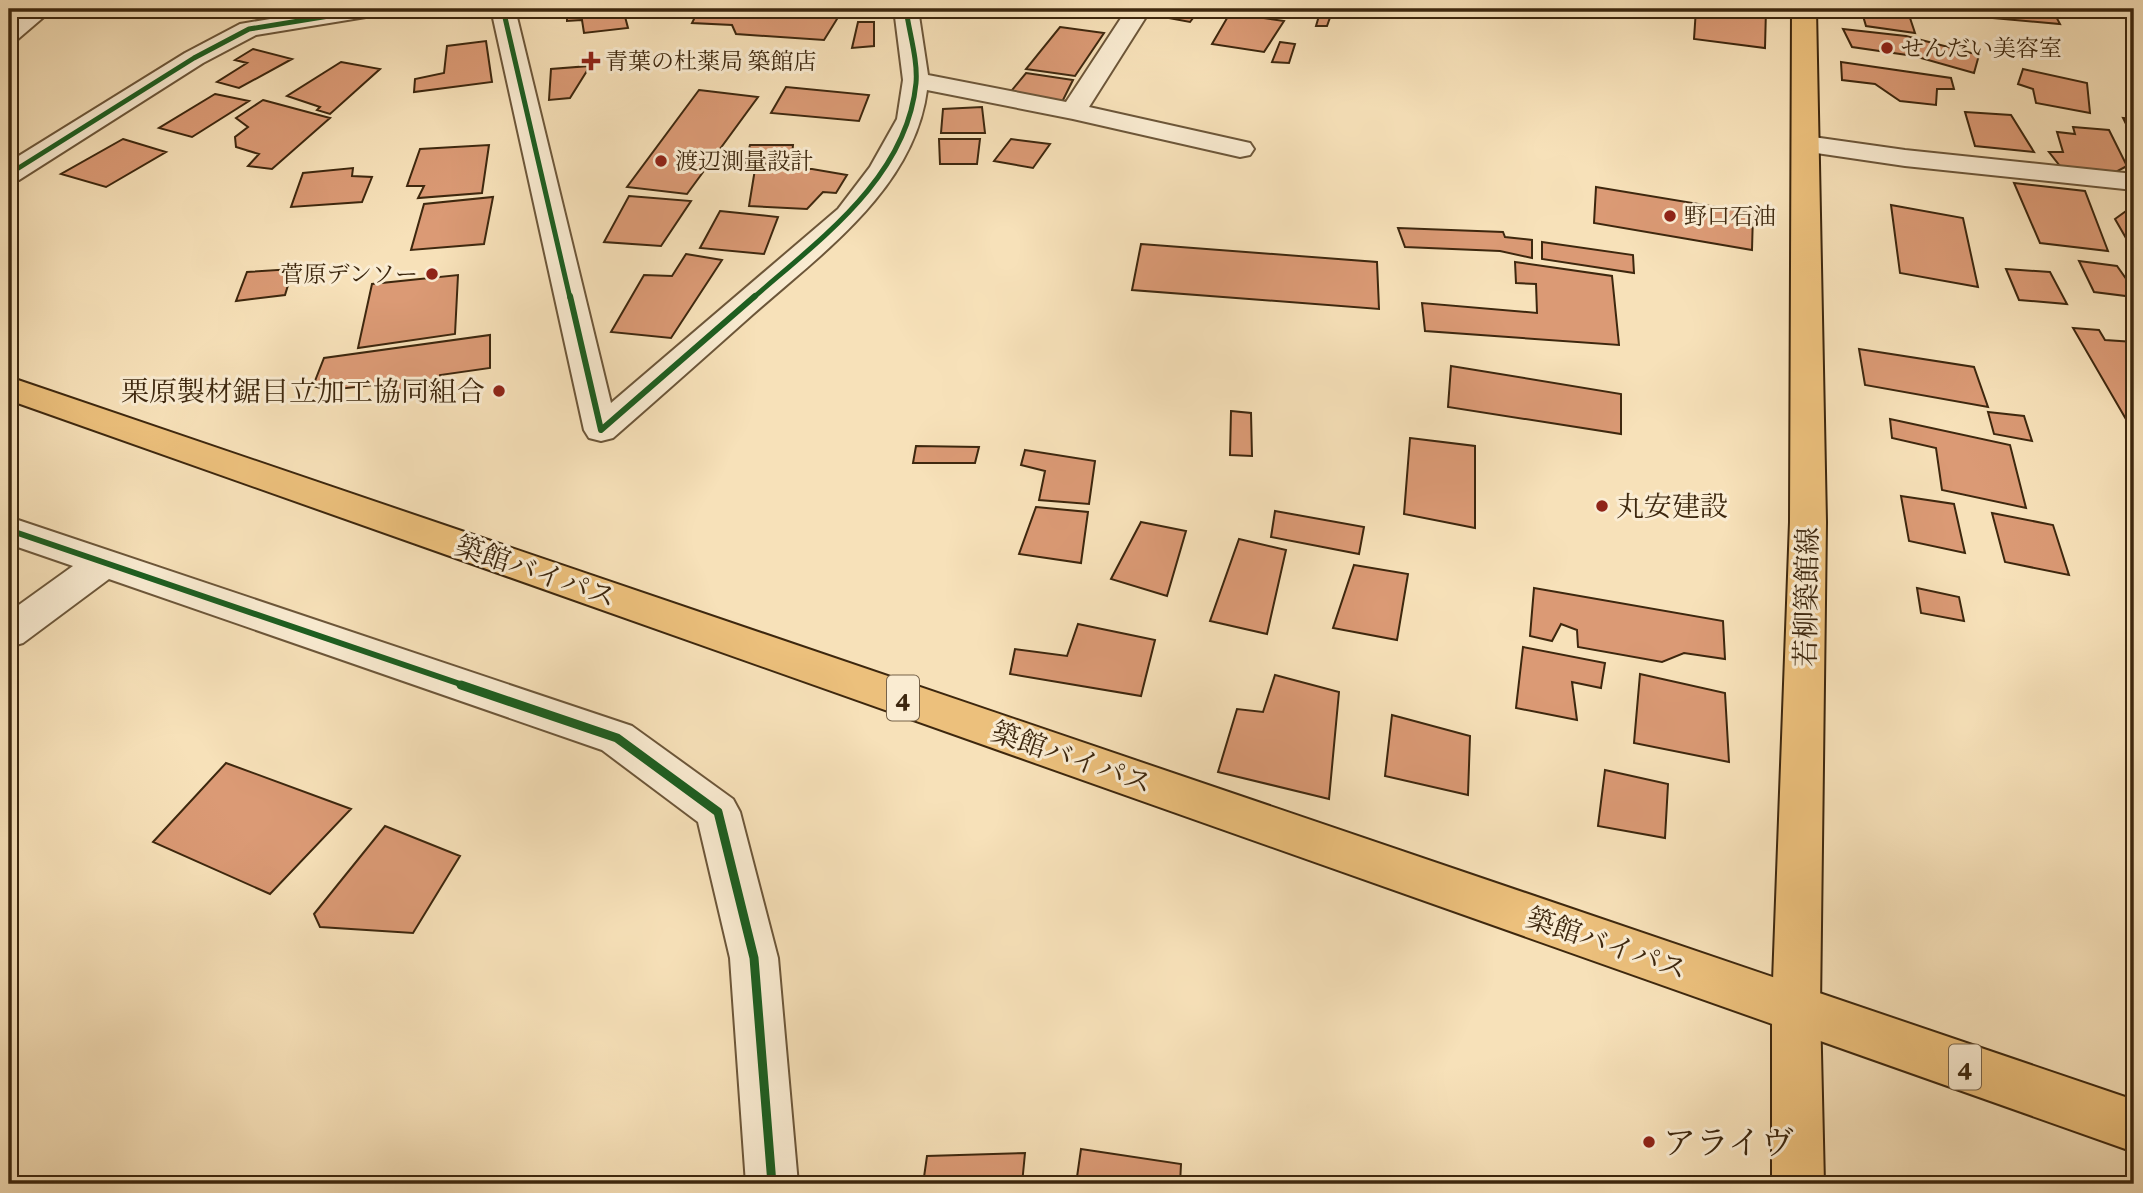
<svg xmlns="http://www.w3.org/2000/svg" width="2143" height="1193" viewBox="0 0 2143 1193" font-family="Vollkorn,'Noto Serif JP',serif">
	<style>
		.building { fill: #db9a75; stroke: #3d270e; stroke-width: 2 }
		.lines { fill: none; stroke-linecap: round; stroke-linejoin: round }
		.minor-casing { stroke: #6c5639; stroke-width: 4 }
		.major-casing { stroke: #3d270e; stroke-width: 4 }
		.highway-casing { stroke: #3d270e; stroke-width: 4 }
		.minor { fill: #faecd2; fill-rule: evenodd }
		.major { fill: #ecc07c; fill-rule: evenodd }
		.highway { fill: #ecc07c; fill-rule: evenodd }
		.cycleway-far2-casing { stroke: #faecd2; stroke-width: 9 }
		.cycleway-far1-casing { stroke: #faecd2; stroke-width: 10 }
		.cycleway-casing { stroke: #faecd2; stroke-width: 13 }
		.cycleway-far2 { stroke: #1b5e20; stroke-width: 5 }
		.cycleway-far1 { stroke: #1b5e20; stroke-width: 6 }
		.cycleway { stroke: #1b5e20; stroke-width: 9 }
		.poi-dot { fill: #8f2418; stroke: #faecd2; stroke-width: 2.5 }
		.labels { text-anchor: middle; stroke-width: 6; stroke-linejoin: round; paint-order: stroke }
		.far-poi-label { font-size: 23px; fill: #3d270e; stroke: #faecd2; text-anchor: start }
		.shield { fill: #faecd2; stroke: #766249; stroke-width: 2 }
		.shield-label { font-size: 26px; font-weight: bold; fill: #3d270e }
		.poi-label { font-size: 28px; fill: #3d270e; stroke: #faecd2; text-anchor: end }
		.street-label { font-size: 28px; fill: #3d270e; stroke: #faecd2 }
		.near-poi-label { font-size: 33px; fill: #3d270e; stroke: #faecd2; text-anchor: start }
	</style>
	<rect width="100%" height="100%" fill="#f7e1b9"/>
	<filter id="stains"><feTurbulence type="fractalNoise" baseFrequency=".00286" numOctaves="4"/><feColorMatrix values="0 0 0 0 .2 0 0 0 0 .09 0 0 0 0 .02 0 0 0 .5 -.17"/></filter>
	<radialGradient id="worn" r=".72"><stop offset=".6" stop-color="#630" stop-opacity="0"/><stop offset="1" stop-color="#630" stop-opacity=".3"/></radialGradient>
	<!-- building -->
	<path class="building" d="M577,9H623L628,28L584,33L582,20L567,21V10Z
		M699,9H813L842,11L824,40L736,34L732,25L692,23Z
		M1163,9H1200L1190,22L1158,16Z
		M1242,9H1294L1292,16Z
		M1321,9H1333L1327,26H1316Z
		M1696,9H1766L1765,48L1694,39Z
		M1861,9H1907L1915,33L1866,26Z
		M1965,9H2052L2060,24L1971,16Z
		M2090,9H2134V14L2091,9Z
		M1230,13L1284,21L1264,52L1212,44Z
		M858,22H874V46L852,48Z
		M1060,27L1104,33L1075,76L1026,69Z
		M1843,29L1906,36L1979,55L1974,73L1914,56L1852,47Z
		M486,41L492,82L414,92L415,79L444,73L447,46Z
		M1280,42L1295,44L1289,63L1272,62Z
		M253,49L292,59L239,88L217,82L247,63L235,60Z
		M341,62L380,69L330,114L317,110L320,107L287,96Z
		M1841,62L1951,78L1954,89H1937L1936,105L1900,101L1875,84L1842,80Z
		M590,66L570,98L549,100L551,69Z
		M2023,69L2087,83L2090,113L2036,103L2033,89L2018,84Z
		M1026,73L1073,80L1061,104L1008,95Z
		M786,87L869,95L859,121L771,113Z
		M699,90L758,97L687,194L627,187Z
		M215,94L249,101L192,137L159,128Z
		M263,100L330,118L272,169L248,166L259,154L236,147L235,137L248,127L236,118Z
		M982,107L985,133H941L943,109Z
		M1965,112L2011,115L2034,152L1975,146Z
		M2123,118L2134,119V140Z
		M2073,127L2109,130L2127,166L2112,174L2060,166L2049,152H2063L2057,132L2075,134Z
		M123,139L166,152L106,187L61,174Z
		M939,139H980L977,164H940Z
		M1011,139L1050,144L1033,168L994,161Z
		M489,145L482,193L418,198L424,186H407L420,149Z
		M750,145H793L791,165L745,163Z
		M353,168L352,176L372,177L362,202L291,207L303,173Z
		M755,169H812L847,175L836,193L823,192L807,209L749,206Z
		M2014,183L2085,191L2108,251L2040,243Z
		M1596,187L1753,213L1752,250L1594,223Z
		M629,196L691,201L661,246L604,242Z
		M493,197L484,244L411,250L424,204Z
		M1891,205L1963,218L1978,287L1900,273Z
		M2133,206H2134V252L2115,219Z
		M720,211L778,217L764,254L700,248Z
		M1398,228L1503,232L1505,237L1532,240V258L1500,251L1405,247Z
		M1542,242L1633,255L1634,273L1542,259Z
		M1141,244L1377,262L1379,309L1132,290Z
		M686,254L722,260L671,338L611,332L644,275L672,276Z
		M2079,261L2117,266L2134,290V297L2094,292Z
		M1515,262L1612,276L1619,345L1425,331L1422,303L1537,313L1536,284L1516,283Z
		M293,269L285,295L236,301L247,272Z
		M2006,269L2050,272L2067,304L2019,300Z
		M458,275L455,334L358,348L372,284Z
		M2073,328L2099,330L2105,340L2134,342V433Z
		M490,335V368L440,375V385L394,393L393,383L328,390L313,386L324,358Z
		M1859,349L1974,367L1988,407L1865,385Z
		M1451,366L1621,394V434L1448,407Z
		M1231,411L1251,413L1252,456L1230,455Z
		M1988,412L2024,416L2032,441L1994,434Z
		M1890,419L2010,445L2026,508L1942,490L1936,448L1892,438Z
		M1410,438L1475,446V528L1404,514Z
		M916,446L979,447L975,463H913Z
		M1025,450L1095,461L1089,504L1039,500L1045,471L1021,465Z
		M1901,496L1954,504L1965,553L1909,541Z
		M1036,507L1088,512L1081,563L1019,554Z
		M1275,511L1364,527L1359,554L1271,537Z
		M1992,513L2053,525L2069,575L2005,562Z
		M1141,522L1186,531L1167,596L1111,579Z
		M1239,539L1286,550L1267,634L1210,621Z
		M1354,565L1408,574L1397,640L1333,628Z
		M1534,588L1723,621L1725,659L1684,653L1662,662L1578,647L1577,630L1561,624L1552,641L1530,636Z
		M1917,588L1959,597L1964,621L1921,613Z
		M1078,624L1155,640L1141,696L1010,674L1015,649L1067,656Z
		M1523,647L1605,663L1601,688L1572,682L1577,720L1516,708Z
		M1640,674L1725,693L1729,762L1634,743Z
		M1275,675L1339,692L1329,799L1218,772L1237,709L1263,712Z
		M1392,715L1470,736L1468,795L1385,776Z
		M226,763L351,809L270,894L153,842Z
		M1605,770L1668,784L1665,838L1598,826Z
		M385,826L460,856L413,933L320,927L314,914Z
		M1081,1149L1181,1164L1180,1184H1076Z
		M1025,1153L1022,1184H923L927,1156Z"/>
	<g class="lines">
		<!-- minor casing -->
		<g class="minor-casing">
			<path id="minor" d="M26,9H53L18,39L9,41V22Z
				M329,9H384L380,14L372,16L256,35L203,63L19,180L9,182V162L185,53L240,24Z
				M491,9H515L611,403L838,209L870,167L897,119L903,80L894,9H918L928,75L1066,102L1127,9H1151L1089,107L1250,143L1254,149L1250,155L1240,157L1073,119L927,90C914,189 822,253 752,315C706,356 660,397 613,438L601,441L589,438L584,430Z
				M1806,136L1905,150L2134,174V190L1905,166L1796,150L1792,144L1796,138Z
				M9,517L632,726L733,799L740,812L778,958L798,1184H746L730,958L698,822L602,750L109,579L23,643L9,647V612L73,566L9,544Z"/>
		</g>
		<!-- major casing -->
		<g class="major-casing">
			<path id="major" d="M1792,9H1816L1826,522L1820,1008L1824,1184H1772V1008L1790,522Z"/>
		</g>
		<!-- highway casing -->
		<g class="highway-casing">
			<path id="highway" d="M9,377L2134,1100V1152L9,400Z"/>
		</g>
		<!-- minor -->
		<use href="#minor" class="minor"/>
		<!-- major -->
		<use href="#major" class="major"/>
		<!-- highway -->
		<use href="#highway" class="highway"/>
		<!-- cycleway-far2 casing -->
		<g class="cycleway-far2-casing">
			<path id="cycleway-far2" d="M503,9L570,298
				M9,174L194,58L249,29L372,9
				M753,298C819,240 907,178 916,83C918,60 909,32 906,9"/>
		</g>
		<!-- cycleway-far1 casing -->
		<g class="cycleway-far1-casing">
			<path id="cycleway-far1" d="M570,296L601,430L755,296
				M9,530L466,686"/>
		</g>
		<!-- cycleway casing -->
		<g class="cycleway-casing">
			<path id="cycleway" d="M461,685L617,738L718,812L754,958L772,1184"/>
		</g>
		<!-- cycleway-far2 -->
		<use href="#cycleway-far2" class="cycleway-far2"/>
		<!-- cycleway-far1 -->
		<use href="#cycleway-far1" class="cycleway-far1"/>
		<!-- cycleway -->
		<use href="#cycleway" class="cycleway"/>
	</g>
	<!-- markers -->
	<g class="poi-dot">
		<circle cx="1887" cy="48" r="7"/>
		<path d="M587.5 50.5h7v7h7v7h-7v7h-7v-7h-7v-7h7z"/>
		<circle cx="661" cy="161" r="7"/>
		<circle cx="1670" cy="216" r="7"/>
		<circle cx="432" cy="274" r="7"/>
		<circle cx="499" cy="391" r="7"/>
		<circle cx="1602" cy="506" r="7"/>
		<circle cx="1649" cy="1142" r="7"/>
	</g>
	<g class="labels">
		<!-- far-poi labels -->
		<g class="far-poi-label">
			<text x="1901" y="56">せんだい美容室</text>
			<text x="605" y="69">青葉の杜薬局 築館店</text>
			<text x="675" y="169">渡辺測量設計</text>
			<text x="1684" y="224">野口石油</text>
			<text x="418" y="282" text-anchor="end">菅原デンソー</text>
		</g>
		<!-- shield labels -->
		<g class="shield">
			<rect x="887" y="675.5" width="32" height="45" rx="5"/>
			<rect x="1949" y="1044.5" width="32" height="45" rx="5"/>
		</g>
		<g class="shield-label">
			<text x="903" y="707">4</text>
			<text x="1965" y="1076">4</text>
		</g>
		<!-- poi labels -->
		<g class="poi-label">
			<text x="485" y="401">栗原製材鋸目立加工協同組合</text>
			<text x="1616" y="516" text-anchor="start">丸安建設</text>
		</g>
		<!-- street labels -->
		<g class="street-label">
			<text transform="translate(536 571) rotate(19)" y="10">築館バイパス</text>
			<text transform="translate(1806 597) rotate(-89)" y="10">若柳築館線</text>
			<text transform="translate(1072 757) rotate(19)" y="10">築館バイパス</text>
			<text transform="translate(1607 943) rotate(19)" y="10">築館バイパス</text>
		</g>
		<!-- near-poi labels -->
		<g class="near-poi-label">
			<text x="1663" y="1154">アライヴ</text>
		</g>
	</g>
	<!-- margin -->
	<rect width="2143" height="1193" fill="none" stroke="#f7e1b9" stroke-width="35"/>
	<rect x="10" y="10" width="2122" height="1172" fill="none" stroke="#3d270e" stroke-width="3.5"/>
	<rect x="18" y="18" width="2108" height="1158" fill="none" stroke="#3d270e" stroke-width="2"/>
	<rect width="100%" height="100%" filter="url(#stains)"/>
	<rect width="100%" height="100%" fill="url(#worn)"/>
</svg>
